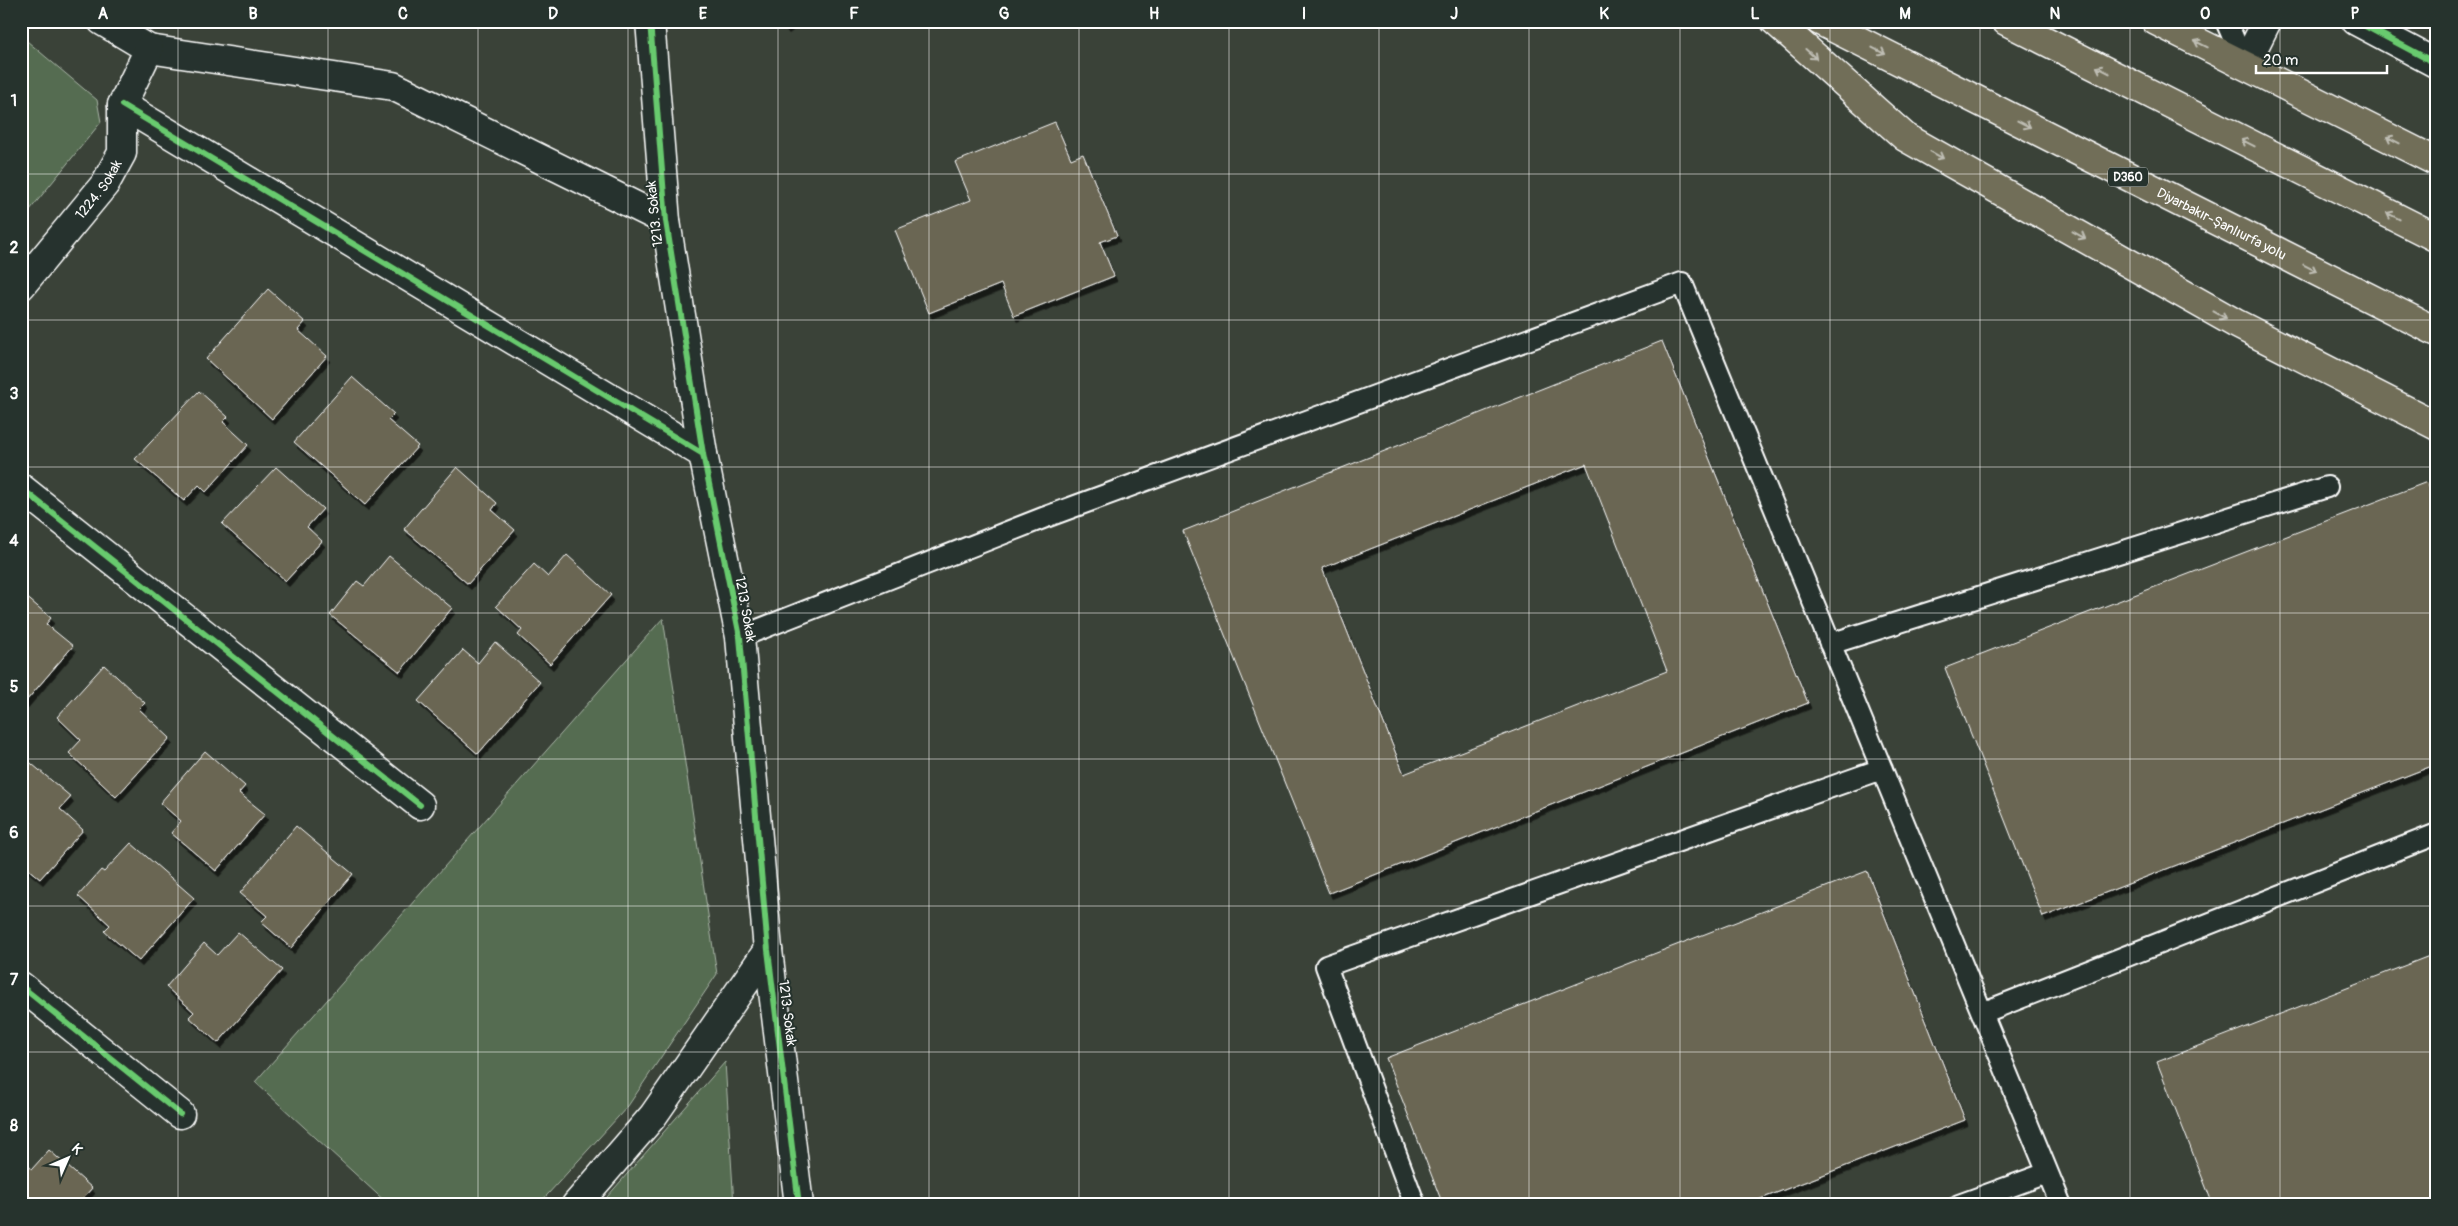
<svg xmlns="http://www.w3.org/2000/svg" width="2458" height="1226" viewBox="0 0 2458 1226" font-family="Pangolin,sans-serif">
	<style>
		.green { fill: #556c51; stroke: #aab6a8 }
		.building { fill: #6a6653; stroke: #fff; fill-rule: evenodd; filter: url(#shadow) }
		.lines { fill: none; stroke-linecap: round; stroke-linejoin: round }
		.service-casing { stroke: #fff; stroke-width: 24 }
		.minor-casing { stroke: #fff; stroke-width: 31 }
		.tertiary-casing { stroke: #fff; stroke-width: 31 }
		.trunk-casing { stroke: #fff; stroke-width: 31 }
		.service { stroke: #26332d; stroke-width: 20 }
		.minor { stroke: #26332d; stroke-width: 28 }
		.tertiary { stroke: #26332d; stroke-width: 28 }
		.trunk { stroke: #716e59; stroke-width: 28 }
		.cycleway-casing { stroke: #26332d; stroke-width: 9 }
		.cycleway { stroke: #67ca6e; stroke-width: 6 }
		.oneway { stroke: #bfbeb4 }
		.grid { fill: none; stroke: #fff; stroke-width: 1; stroke-opacity: 0.55 }
		.labels { text-anchor: middle; stroke-width: 4; stroke-linejoin: round; paint-order: stroke }
		.shield { fill: #26332d; stroke: #bec2c0; stroke-width: 1 }
		.shield-label { font-size: 12px; font-weight: bold; fill: #fff }
		.street-label { font-size: 14px; fill: #fff; stroke: #26332d }
		.neatline { fill: none; stroke: #fff; stroke-width: 2 }
		.grid-label { font-size: 16px; text-anchor: middle; font-weight: bold; fill: #fff }
	</style>
	<defs>
		<filter id="shadow"><feDropShadow dx="3" dy="5.5" stdDeviation="0" flood-color="#0009"/></filter>
	</defs>
	<rect width="100%" height="100%" fill="#3a4238"/>
	<filter id="ink" filterUnits="userSpaceOnUse"><feTurbulence type="fractalNoise" baseFrequency=".02" numOctaves="2"/><feDisplacementMap in="SourceGraphic" scale="10" xChannelSelector="R" yChannelSelector="G"/><feConvolveMatrix kernelMatrix="1 2 1 2 8 2 1 2 1" color-interpolation-filters="sRGB"/></filter>
	<g filter="url(#ink)">
		<!-- green -->
		<path class="green" d="M21,36L97,100L101,122L21,221Z
			M663,618L717,974L628,1106L538,1205H389L255,1082Z
			M725,1062L734,1205H600Z"/>
		<!-- building -->
		<path class="building" d="M781,21H795L786,28Z
			M1055,122L1071,159L1083,154L1117,236L1100,242L1114,276L1014,316L1001,284L929,313L895,230L971,200L955,162Z
			M268,289L305,322L298,330L327,356L272,419L206,359Z
			M1662,341L1808,703L1329,893L1183,531ZM1586,464L1667,671L1404,774L1322,568Z
			M352,377L394,414L388,420L418,446L365,505L294,442Z
			M199,391L228,417L223,422L248,445L206,492L199,485L184,501L135,459Z
			M276,467L323,509L307,527L322,541L286,581L222,524Z
			M457,467L497,503L492,510L515,530L468,584L404,529Z
			M2427,482L2437,507V764L2043,917L1945,668Z
			M567,555L611,595L550,664L518,635L522,630L496,606L534,564L548,577Z
			M389,556L452,608L400,672L330,615L357,581L364,586Z
			M24,595L51,618L46,624L73,646L21,707V598Z
			M495,642L540,682L478,754L418,701L463,650L478,663Z
			M104,665L145,703L139,709L170,738L116,797L69,753L81,740L57,717Z
			M205,751L245,786L239,793L265,814L216,871L171,833L181,821L160,803Z
			M26,759L71,797L60,809L83,830L40,879L21,863V765Z
			M296,826L353,874L291,948L261,922L267,916L240,893Z
			M131,843L194,898L139,961L104,931L110,925L78,896L101,870L104,872Z
			M1867,871L1965,1120L1745,1205H1443L1386,1058Z
			M238,932L282,970L218,1043L189,1017L194,1012L166,987L204,943L217,955Z
			M2437,953V1205H2213L2157,1062Z
			M49,1150L92,1188L77,1205H21V1160L32,1169Z"/>
		<g class="lines">
			<!-- service casing -->
			<g class="service-casing">
				<path id="service" d="M2226,21L2245,65
					M740,637L1043,518L1682,283L2061,1205
					M1830,644L2327,487
					M1982,1013L2437,834
					M1415,1205L1326,966L1882,769
					M1959,1205L2047,1173"/>
			</g>
			<!-- minor casing -->
			<g class="minor-casing">
				<g id="minor">
					<path d="M102,21L149,49L393,86L666,221"/>
					<path d="M650,21L666,221L703,454L740,637L768,950L799,1205"/>
					<path d="M2356,21L2437,64"/>
					<path d="M122,105L703,454"/>
					<path id="s1" d="M21,286L105,184L122,153V105L149,49"/>
					<path d="M21,488L420,805"/>
					<path d="M21,986L180,1114"/>
					<path d="M576,1205L653,1116L768,950"/>
				</g>
			</g>
			<!-- tertiary casing -->
			<g class="tertiary-casing">
				<path id="tertiary" d="M2245,65L2267,21"/>
			</g>
			<!-- trunk casing -->
			<g class="trunk-casing">
				<g id="trunk">
					<path d="M1775,21L1905,137L2235,323L2437,426"/>
					<path id="s2" d="M1820,21L2437,332"/>
					<path d="M2006,21L2437,238"/>
					<path d="M2156,21L2437,162"/>
				</g>
			</g>
			<!-- service -->
			<use href="#service" class="service"/>
			<!-- minor -->
			<use href="#minor" class="minor"/>
			<!-- tertiary -->
			<use href="#tertiary" class="tertiary"/>
			<!-- trunk -->
			<use href="#trunk" class="trunk"/>
			<!-- cycleway casing -->
			<g class="cycleway-casing">
				<path id="cycleway" d="M650,21L666,221L703,454L740,637L768,950L799,1205
					M2356,21L2437,64
					M122,105L703,454
					M21,488L420,805
					M21,986L180,1114"/>
			</g>
			<!-- cycleway -->
			<use href="#cycleway" class="cycleway"/>
		</g>
		<!-- one-way arrows -->
		<defs><path id="oneway-shaft" d="M-6 0H5M1.5-3L5.5 0L1.5 3" fill="none" stroke-width="1.6" stroke-linecap="round" stroke-linejoin="round" transform="scale(1.25)"/></defs>
		<g class="oneway">
			<use href="#oneway-shaft" transform="translate(2201 44) rotate(-154)"/>
			<use href="#oneway-shaft" transform="translate(1879 51) rotate(27)"/>
			<use href="#oneway-shaft" transform="translate(1811 54) rotate(42)"/>
			<use href="#oneway-shaft" transform="translate(2103 70) rotate(-153)"/>
			<use href="#oneway-shaft" transform="translate(2024 124) rotate(27)"/>
			<use href="#oneway-shaft" transform="translate(2393 140) rotate(-153)"/>
			<use href="#oneway-shaft" transform="translate(2248 143) rotate(-153)"/>
			<use href="#oneway-shaft" transform="translate(1937 155) rotate(29)"/>
			<use href="#oneway-shaft" transform="translate(2393 216) rotate(-153)"/>
			<use href="#oneway-shaft" transform="translate(2079 235) rotate(29)"/>
			<use href="#oneway-shaft" transform="translate(2310 268) rotate(27)"/>
			<use href="#oneway-shaft" transform="translate(2220 315) rotate(29)"/>
		</g>
	</g>
	<!-- grid -->
	<path class="grid" d="M178,21V1205M328,21V1205M478,21V1205M628,21V1205M778,21V1205M929,21V1205M1079,21V1205M1229,21V1205M1379,21V1205M1529,21V1205M1680,21V1205M1830,21V1205M1980,21V1205M2130,21V1205M2280,21V1205M21,174H2437M21,320H2437M21,467H2437M21,613H2437M21,759H2437M21,906H2437M21,1052H2437"/>
	<g class="labels">
		<!-- shield labels -->
		<rect class="shield" x="2108" y="167.5" width="40" height="19" rx="4"/>
		<g class="shield-label">
			<text x="2128" y="181">D360</text>
		</g>
		<!-- street labels -->
		<g class="street-label">
			<text dy="5" stroke="none"><textPath href="#s1" startOffset="124">1224. Sokak</textPath></text>
			<text transform="translate(654 214) rotate(-96)" y="5">1213. Sokak</text>
			<text dy="5" stroke="none"><textPath href="#s2" startOffset="450">Diyarbakır-Şanlıurfa yolu</textPath></text>
			<text transform="translate(746 609) rotate(80)" y="5">1213. Sokak</text>
			<text transform="translate(788 1013) rotate(83)" y="5">1213. Sokak</text>
		</g>
	</g>
	<!-- margin -->
	<rect width="2458" height="1226" fill="none" stroke="#26332d" stroke-width="55"/>
	<!-- north arrow -->
	<g transform="translate(68 1158) rotate(45)" stroke="#26332d" stroke-width="4" paint-order="stroke">
	<path d="M0-4L9 19L0 12L-9 19Z" fill="#ffffff"/>
	<text y="-8" font-size="14" font-weight="bold" text-anchor="middle" fill="#ffffff">K</text>
	</g>
	<!-- scale -->
	<path d="M2256 65v8h131v-8" fill="none" stroke="#ffffff" stroke-width="2.5"/>
	<text x="2263" y="65" font-size="15" fill="#ffffff" stroke="#26332d" stroke-width="4" paint-order="stroke">20 m</text>
	<rect x="28" y="28" width="2402" height="1170" class="neatline"/>
	<g class="grid-label">
		<text x="103" y="19">A</text>
		<text x="253" y="19">B</text>
		<text x="403" y="19">C</text>
		<text x="553" y="19">D</text>
		<text x="703" y="19">E</text>
		<text x="854" y="19">F</text>
		<text x="1004" y="19">G</text>
		<text x="1154" y="19">H</text>
		<text x="1304" y="19">I</text>
		<text x="1454" y="19">J</text>
		<text x="1604" y="19">K</text>
		<text x="1755" y="19">L</text>
		<text x="1905" y="19">M</text>
		<text x="2055" y="19">N</text>
		<text x="2205" y="19">O</text>
		<text x="2355" y="19">P</text>
		<text x="14" y="106">1</text>
		<text x="14" y="253">2</text>
		<text x="14" y="399">3</text>
		<text x="14" y="546">4</text>
		<text x="14" y="692">5</text>
		<text x="14" y="838">6</text>
		<text x="14" y="985">7</text>
		<text x="14" y="1131">8</text>
	</g>
</svg>
